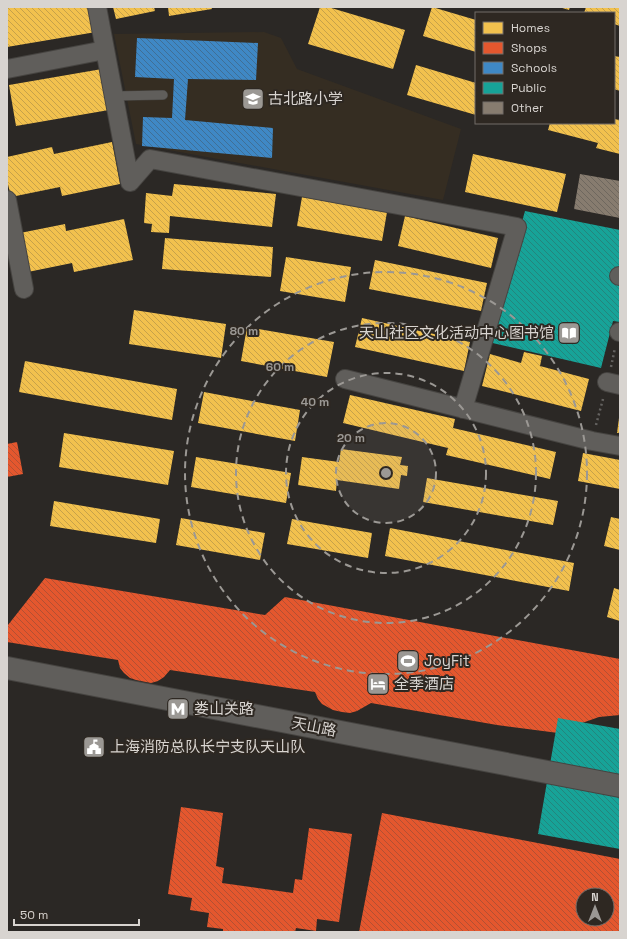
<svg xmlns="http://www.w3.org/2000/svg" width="627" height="939" viewBox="0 0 627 939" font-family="'Space Grotesk','Noto Sans SC',sans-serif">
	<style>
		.built { fill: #352d22 }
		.homes { fill: url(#homes-back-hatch) }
		.shops { fill: url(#shops-back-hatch); fill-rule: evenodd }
		.schools { fill: url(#schools-back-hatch) }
		.public { fill: url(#public-back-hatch) }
		.building { fill: url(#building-back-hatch) }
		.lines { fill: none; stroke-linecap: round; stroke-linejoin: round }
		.lane-casing { stroke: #464441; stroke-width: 10 }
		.street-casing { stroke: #464441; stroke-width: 20 }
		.secondary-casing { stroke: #464441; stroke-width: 24 }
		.path { stroke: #646260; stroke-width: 2.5; stroke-dasharray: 2 3; stroke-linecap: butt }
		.lane { stroke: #605e5b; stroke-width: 9 }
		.street { stroke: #605e5b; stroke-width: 18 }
		.secondary { stroke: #605e5b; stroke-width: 22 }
		.ring { fill: none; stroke: #9b9894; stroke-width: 2; stroke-dasharray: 7 5 }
		.labels { text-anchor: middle; stroke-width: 4; stroke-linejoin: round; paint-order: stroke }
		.poi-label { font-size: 15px; fill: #d8d4d0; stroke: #2e2822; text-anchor: start }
		.street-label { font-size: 15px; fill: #d8d4d0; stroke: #2e2822 }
		.centre { fill: #9b9894; stroke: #2e2822; stroke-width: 2 }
		.ring-label { font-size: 12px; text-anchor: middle; font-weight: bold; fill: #9b9894; stroke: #2e2822; stroke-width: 4; stroke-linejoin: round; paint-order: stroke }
	</style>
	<defs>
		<pattern id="homes-back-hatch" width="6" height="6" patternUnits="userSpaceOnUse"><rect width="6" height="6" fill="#f2c14e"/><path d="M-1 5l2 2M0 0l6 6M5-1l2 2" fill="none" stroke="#c6a14a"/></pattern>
		<pattern id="shops-back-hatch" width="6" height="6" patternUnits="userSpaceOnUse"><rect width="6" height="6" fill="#e4572e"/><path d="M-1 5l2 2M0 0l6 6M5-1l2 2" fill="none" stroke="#b35033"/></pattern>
		<pattern id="schools-back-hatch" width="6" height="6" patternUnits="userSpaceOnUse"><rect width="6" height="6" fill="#3f88c5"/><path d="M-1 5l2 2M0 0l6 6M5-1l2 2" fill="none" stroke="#406f96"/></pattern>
		<pattern id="public-back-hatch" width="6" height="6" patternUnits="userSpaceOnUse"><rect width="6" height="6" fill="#17a398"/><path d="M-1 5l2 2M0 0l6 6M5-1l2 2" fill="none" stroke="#24857d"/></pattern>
		<pattern id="building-back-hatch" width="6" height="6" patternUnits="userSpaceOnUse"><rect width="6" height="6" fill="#877c6f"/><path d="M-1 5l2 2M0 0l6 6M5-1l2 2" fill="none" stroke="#6e675e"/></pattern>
	</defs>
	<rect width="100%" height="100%" fill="#2b2825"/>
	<!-- built -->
	<path class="built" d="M264,32L281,38L297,69L461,129L443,200L136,144L114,34Z"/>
	<!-- homes -->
	<path class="homes" d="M7,7H91L96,32L7,47Z
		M113,7H154L155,11L116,19Z
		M168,7H211L212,9L169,16Z
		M320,7H328L405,30L393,69L308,44Z
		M432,7L476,20V52L423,36Z
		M559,7H570L569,10Z
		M586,7H620V26L614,24V13H584Z
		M614,56L620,57V91L614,89L615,84H614Z
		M416,65L476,83V115L407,95Z
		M102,69L109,110L16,126L9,85Z
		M614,119L620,120V154L596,148L598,143L548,130L550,123H614Z
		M112,142L120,184L62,196L60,187L11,197L7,180V157L52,147L54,154Z
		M473,154L566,174L557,212L465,192Z
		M174,184L276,194L272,227L170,216L169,233L151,232L152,224L144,223L146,193L172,196Z
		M302,197L387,212L382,241L297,226Z
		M405,216L498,238L491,268L398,246Z
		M124,219L133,260L74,272L72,263L23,273L15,234L65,224L66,231Z
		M165,238L273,247L271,277L162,269Z
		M286,257L351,267L345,302L280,291Z
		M375,260L487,283L481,311L369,289Z
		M134,310L226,324L221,358L129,344Z
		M362,318L470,342L464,371L355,347Z
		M247,327L334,342L327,377L241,361Z
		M524,352L542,356L540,366L589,379L581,411L482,386L490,354L521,363Z
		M25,361L177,389L172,420L19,392Z
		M204,392L300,410L295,441L198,423Z
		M350,395L455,419L453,428L556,452L550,479L446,455L448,448L343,423Z
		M619,418H620V433H617Z
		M64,433L174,451L168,485L59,467Z
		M341,449L402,457L400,465L408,466L407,476L401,475L399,489L337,480L336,491L298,485L302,457L339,462Z
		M583,453L620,460V489L578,481Z
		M196,457L291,473L286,503L191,487Z
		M427,478L558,501L553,525L423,502Z
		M54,501L160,519L156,543L50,526Z
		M611,517L620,519V550L604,546Z
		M181,518L265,533L260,560L176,545Z
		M292,519L372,533L368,558L287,544Z
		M390,528L574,563L569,591L385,556Z
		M614,588L620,590V621L607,617Z"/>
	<!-- shops -->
	<path class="shops" d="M17,442L23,474L7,477V444Z
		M45,578L265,615L285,597L620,659V715L599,717L582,723L566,734L497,725L371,703L357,711L350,713L342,712L333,710L322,704L318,699L315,692L170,670L164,677L158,681L151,683L136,680L130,678L124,673L120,668L118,660L7,642L8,625Z
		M181,807L223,813L216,866L224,868L222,883L293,893L295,879L302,880L309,828L352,834L339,922L317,919L316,931L296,928L295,932H223V929L207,927L209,913L190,910L192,898L168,894Z
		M382,813L620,859V932H359ZM583,895H607V919H583Z"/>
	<!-- schools -->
	<path class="schools" d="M137,38L258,43L256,80L188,79L185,120L273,128L272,158L142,146L143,117L172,118L174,79L135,77Z"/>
	<!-- public -->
	<path class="public" d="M525,211L620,230V322L613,321L601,368L488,342Z
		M558,718L620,729V849L538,834Z"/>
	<!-- building -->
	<path class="building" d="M580,174L620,181V218L574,209Z"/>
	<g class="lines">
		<!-- lane casing -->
		<g class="lane-casing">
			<path id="lane" d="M114,96L163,95"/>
		</g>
		<!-- street casing -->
		<g class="street-casing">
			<path id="street" d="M97,7L130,182
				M7,69L105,50
				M130,182L150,159L517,227L463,409
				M7,200L24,289
				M619,276H620
				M619,332H620
				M345,379L592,441L620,446
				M607,382L620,385"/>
		</g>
		<!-- secondary casing -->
		<g class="secondary-casing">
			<path id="secondary" d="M7,668L620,786"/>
		</g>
		<!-- path -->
		<path class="path" d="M611,367L615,348
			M596,425L603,399"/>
		<!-- lane -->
		<use href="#lane" class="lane"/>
		<!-- street -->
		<use href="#street" class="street"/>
		<!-- secondary -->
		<use href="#secondary" class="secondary"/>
	</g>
	<!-- distance rings -->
	<circle cx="386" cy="473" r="50" fill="#9b9894" fill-opacity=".12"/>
	<g class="ring">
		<circle cx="386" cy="473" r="50"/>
		<circle cx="386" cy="473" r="100"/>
		<circle cx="386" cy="473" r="150"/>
		<circle cx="386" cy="473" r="201"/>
	</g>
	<!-- icons -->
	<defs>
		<g id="school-square" transform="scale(1.15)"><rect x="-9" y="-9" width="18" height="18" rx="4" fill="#9b9894" stroke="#2e2822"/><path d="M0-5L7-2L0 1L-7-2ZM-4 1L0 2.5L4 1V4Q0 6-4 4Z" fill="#fff"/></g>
		<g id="library-square" transform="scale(1.15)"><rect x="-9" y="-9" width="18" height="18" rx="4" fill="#9b9894" stroke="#2e2822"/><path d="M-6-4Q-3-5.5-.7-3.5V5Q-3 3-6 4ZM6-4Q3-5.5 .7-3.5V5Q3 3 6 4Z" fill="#fff"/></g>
		<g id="stadium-square" transform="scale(1.15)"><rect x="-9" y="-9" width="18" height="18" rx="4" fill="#9b9894" stroke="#2e2822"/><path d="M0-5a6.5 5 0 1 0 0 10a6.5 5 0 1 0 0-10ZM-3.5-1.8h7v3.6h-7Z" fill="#fff"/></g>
		<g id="hotel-square" transform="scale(1.15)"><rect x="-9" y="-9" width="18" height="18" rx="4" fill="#9b9894" stroke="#2e2822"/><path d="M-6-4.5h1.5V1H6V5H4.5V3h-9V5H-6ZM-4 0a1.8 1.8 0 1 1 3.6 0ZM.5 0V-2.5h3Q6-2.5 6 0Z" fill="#fff"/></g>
		<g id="metro-square" transform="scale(1.15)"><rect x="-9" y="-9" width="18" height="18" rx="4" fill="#9b9894" stroke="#2e2822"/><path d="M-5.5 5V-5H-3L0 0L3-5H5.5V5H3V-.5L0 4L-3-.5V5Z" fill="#fff"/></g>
		<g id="civic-square" transform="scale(1.15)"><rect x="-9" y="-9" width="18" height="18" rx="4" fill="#9b9894" stroke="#2e2822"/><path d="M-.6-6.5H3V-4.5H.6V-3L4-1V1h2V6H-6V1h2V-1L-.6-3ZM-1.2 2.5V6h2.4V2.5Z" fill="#fff"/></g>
	</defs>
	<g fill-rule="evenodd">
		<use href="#school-square" x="253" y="99"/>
		<use href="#library-square" x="569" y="333"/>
		<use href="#stadium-square" x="408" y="661"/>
		<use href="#hotel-square" x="378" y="684"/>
		<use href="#metro-square" x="178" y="709"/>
		<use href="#civic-square" x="94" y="747"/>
	</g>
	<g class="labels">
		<!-- poi labels -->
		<g class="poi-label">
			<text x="268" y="104">古北路小学</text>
			<text x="554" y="338" text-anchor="end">天山社区文化活动中心图书馆</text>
			<text x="424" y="666">JoyFit</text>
			<text x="394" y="689">全季酒店</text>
			<text x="194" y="714">娄山关路</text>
			<text x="110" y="752">上海消防总队长宁支队天山队</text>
		</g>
		<!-- street labels -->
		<g class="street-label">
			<text transform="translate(314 727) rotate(11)" y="5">天山路</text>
		</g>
	</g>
	<circle cx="386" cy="473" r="6" class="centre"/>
	<g class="ring-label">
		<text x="244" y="335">80 m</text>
		<text x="280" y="371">60 m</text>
		<text x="315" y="406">40 m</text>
		<text x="351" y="442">20 m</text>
	</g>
	<!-- border -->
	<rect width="627" height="939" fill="none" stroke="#d8d4d0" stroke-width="16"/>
	<!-- legend -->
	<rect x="475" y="12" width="140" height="112" fill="#2e2822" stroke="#726d68"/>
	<rect x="483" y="22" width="20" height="12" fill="#f2c14e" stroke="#726d68"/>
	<text x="511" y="32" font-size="12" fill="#d8d4d0">Homes</text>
	<rect x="483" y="42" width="20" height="12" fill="#e4572e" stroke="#726d68"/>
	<text x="511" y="52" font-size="12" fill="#d8d4d0">Shops</text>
	<rect x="483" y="62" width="20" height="12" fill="#3f88c5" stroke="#726d68"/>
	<text x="511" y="72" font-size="12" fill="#d8d4d0">Schools</text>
	<rect x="483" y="82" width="20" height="12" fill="#17a398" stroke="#726d68"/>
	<text x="511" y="92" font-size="12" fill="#d8d4d0">Public</text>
	<rect x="483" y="102" width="20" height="12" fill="#877c6f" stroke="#726d68"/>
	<text x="511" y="112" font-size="12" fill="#d8d4d0">Other</text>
	<!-- north arrow -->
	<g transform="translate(595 907)"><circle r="19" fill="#2e2822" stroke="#726d68"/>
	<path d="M0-3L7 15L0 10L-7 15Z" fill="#9b9894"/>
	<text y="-6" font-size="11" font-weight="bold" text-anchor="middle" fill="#d8d4d0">N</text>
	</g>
	<!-- scale -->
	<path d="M14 919v6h125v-6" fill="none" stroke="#d8d4d0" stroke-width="2"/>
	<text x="20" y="919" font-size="12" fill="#d8d4d0" stroke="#2e2822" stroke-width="3" paint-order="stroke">50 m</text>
</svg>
